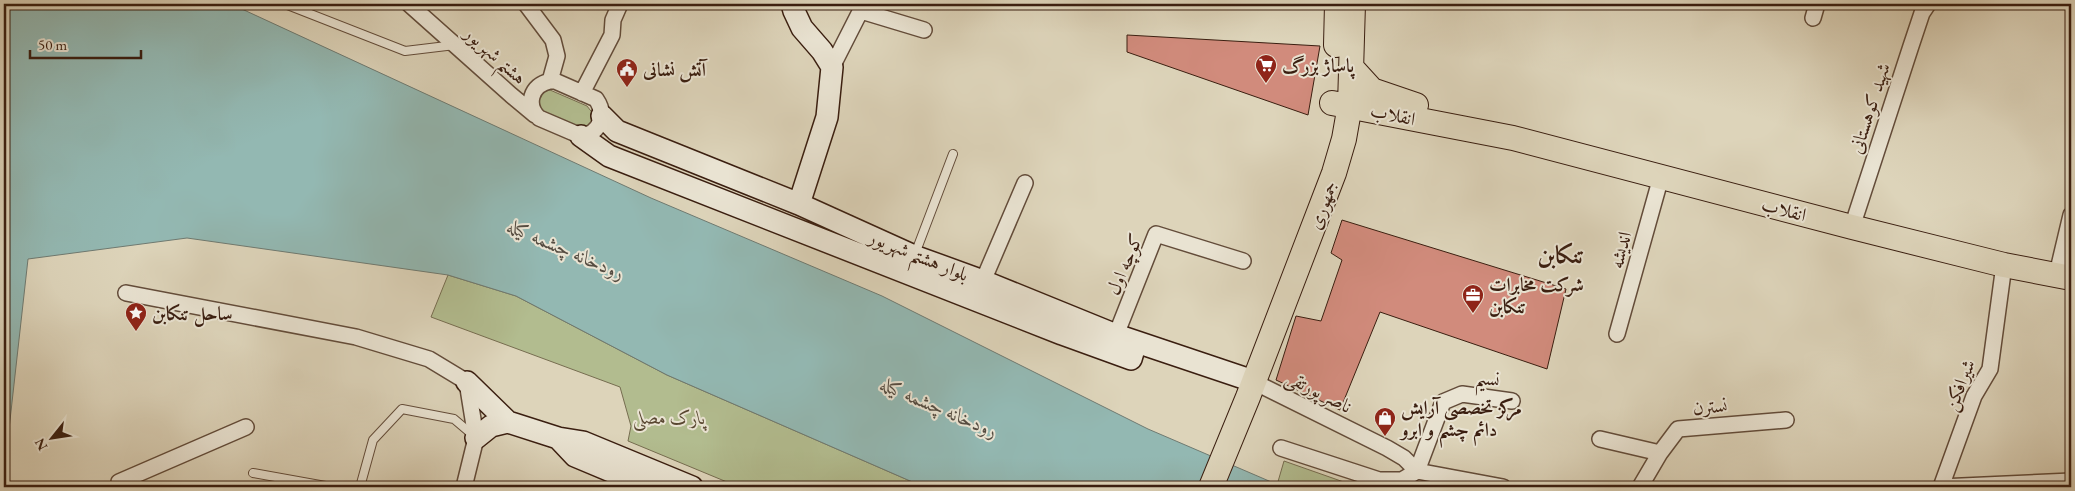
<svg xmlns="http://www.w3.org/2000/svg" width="2075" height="491" viewBox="0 0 2075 491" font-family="'EB Garamond',Amiri,serif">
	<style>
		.green { fill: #b2bc8f; stroke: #766d50 }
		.water { fill: #93b8b2; stroke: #6f7a71 }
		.building { fill: #d18b7c; stroke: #3a1e10 }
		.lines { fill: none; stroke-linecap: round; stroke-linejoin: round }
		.lane-casing { stroke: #634c3a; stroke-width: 10 }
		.street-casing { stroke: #634c3a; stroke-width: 18 }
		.secondary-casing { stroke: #3a1e10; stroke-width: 24 }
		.primary-casing { stroke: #3a1e10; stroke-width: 26 }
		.lane { stroke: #e9e3d2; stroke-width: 8 }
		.street { stroke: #e9e3d2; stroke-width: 15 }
		.secondary { stroke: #e9e3d2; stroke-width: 21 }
		.primary { stroke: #ddd4ba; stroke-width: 24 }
		.labels { text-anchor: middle; stroke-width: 4; stroke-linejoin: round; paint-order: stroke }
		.street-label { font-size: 19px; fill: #3a1e10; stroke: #e9e3d2 }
		.poi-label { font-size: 19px; font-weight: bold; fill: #3a1e10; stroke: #e9e3d2; text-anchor: start }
		.park-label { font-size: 19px; font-style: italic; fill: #584630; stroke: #e9e3d2 }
		.water-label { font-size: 20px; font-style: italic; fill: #554c41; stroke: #e9e3d2 }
		.district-label { font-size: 24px; font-weight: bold; fill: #3a1e10; stroke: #e9e3d2 }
	</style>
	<rect width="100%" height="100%" fill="#ddd4ba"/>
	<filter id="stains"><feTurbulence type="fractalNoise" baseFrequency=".004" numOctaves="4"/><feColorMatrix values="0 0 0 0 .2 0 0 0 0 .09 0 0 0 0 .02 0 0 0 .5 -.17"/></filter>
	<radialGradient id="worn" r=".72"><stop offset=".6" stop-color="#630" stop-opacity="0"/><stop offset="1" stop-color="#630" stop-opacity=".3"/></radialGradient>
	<!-- green -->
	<path class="green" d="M550,90L587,106L594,115C593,123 588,128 580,127L544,112L539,107V97L544,92Z
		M448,275L516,296L667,375L924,487H739L628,441L631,426L620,387L431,317Z
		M1284,461L1358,487H1283L1277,485Z"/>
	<!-- water -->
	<path class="water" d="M4,4H231L651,198L882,296L1148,429L1283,487H924L667,375L516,296L448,275L187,238L28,259L4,474Z"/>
	<!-- building -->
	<path class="building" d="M1127,35L1320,46L1308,115L1127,52Z
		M1342,220L1566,289L1547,369L1380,312L1340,410L1276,380L1296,316L1321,321L1342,260L1331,253Z"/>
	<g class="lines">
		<!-- lane casing -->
		<g class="lane-casing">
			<path id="lane" d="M285,4L405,51L455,45
				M915,254L953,154
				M253,473L331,487
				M360,487L373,440L402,409L454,419L474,436"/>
		</g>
		<!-- street casing -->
		<g class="street-casing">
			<path id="street" d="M409,4L511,95L535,115
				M526,4L553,40L557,56L550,81
				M861,11L924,30
				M1813,18L1817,4
				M832,67L864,4
				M550,81H555L596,99C607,115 600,134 581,136L539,118C525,105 531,85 550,81Z
				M582,93L612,35L613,20L620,4
				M1852,227L1911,46L1922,13L1928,4
				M2057,274L2071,215
				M983,281L1025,183
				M126,293L356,337L429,359L467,382L476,438L464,487
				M1617,334L1661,177
				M1116,335L1156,234L1243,261
				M1248,379L1387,448L1404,458L1417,471L1503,487
				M1600,439L1660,453
				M1281,448L1379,480H1402L1417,471
				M1417,471L1443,402L1462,394L1512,401
				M119,487V482L246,427
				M1640,487L1660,453L1678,429L1786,420
				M1940,487L2071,481
				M1941,487L1974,396L1990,369L2004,265"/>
		</g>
		<!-- secondary casing -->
		<g class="secondary-casing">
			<path id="secondary" d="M792,4L794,11L802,28L822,51L832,67L827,117L799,204
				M602,116L617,131L799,204L914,256L983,281L1116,335L1244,378
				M581,136L609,156L1062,334L1131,359L1136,342
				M467,382L508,422L558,438L583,442L692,487
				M476,438L491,426L508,422
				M558,438L575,456L649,487"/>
		</g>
		<!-- primary casing -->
		<g class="primary-casing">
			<path id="primary" d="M1336,45L1337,4
				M1351,67L1372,90L1416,105
				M1332,103L1513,138L1852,227L2004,265L2071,278
				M1211,487L1248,397L1334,173L1344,139L1350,105L1353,4"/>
		</g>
		<!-- lane -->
		<use href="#lane" class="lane"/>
		<!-- street -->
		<use href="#street" class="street"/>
		<!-- secondary -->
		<use href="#secondary" class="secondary"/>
		<!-- primary -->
		<use href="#primary" class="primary"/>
	</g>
	<!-- icons -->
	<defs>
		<g id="supermarket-pin" transform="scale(1.125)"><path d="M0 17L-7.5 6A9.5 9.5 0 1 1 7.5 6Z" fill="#8f2418" stroke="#e9e3d2"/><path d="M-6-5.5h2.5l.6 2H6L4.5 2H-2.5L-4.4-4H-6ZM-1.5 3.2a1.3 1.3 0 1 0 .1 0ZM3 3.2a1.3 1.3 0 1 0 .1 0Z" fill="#fff"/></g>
		<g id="civic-pin" transform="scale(1.125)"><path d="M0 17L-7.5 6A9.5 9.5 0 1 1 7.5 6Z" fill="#8f2418" stroke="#e9e3d2"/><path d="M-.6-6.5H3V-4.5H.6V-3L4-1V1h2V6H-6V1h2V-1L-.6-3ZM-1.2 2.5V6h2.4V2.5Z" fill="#fff"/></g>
		<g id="office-pin" transform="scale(1.125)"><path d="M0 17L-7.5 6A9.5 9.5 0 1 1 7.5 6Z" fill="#8f2418" stroke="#e9e3d2"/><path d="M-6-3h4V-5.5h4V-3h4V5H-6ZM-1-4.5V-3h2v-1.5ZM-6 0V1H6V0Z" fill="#fff"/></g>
		<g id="sight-pin" transform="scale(1.125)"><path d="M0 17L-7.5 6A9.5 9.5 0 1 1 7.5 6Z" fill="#8f2418" stroke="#e9e3d2"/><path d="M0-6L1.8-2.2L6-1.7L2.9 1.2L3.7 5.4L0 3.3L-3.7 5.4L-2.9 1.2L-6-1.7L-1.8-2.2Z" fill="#fff"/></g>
		<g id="shop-pin" transform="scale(1.125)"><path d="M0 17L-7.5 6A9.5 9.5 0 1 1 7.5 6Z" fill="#8f2418" stroke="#e9e3d2"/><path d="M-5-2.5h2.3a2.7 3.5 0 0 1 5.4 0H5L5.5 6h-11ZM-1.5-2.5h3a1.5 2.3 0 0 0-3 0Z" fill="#fff"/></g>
	</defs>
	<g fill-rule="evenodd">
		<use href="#supermarket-pin" x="1266" y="65"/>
		<use href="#civic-pin" x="627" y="69"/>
		<use href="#office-pin" x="1473" y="295"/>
		<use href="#sight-pin" x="136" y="313"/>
		<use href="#shop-pin" x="1385" y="418"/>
	</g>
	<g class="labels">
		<!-- street labels -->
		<g class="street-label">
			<text transform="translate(496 55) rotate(42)" y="7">هشتم شهریور</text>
			<text transform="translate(1869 108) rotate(-72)" y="7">شهید کوهستانی</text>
			<text transform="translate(1393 114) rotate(12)" y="7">انقلاب</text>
			<text transform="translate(1322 205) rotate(-69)" y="7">جمهوری</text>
			<text transform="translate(1784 209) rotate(15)" y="7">انقلاب</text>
			<text transform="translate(1620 250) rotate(-75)" y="7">اندیشه</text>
			<text transform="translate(919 255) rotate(22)" y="7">بلوار هشتم شهریور</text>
			<text transform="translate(1124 264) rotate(-67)" y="7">کوچه اول</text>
			<text transform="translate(1488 378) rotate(8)" y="7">نسیم</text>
			<text transform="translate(1959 385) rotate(-68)" y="7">شیرافکن</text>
			<text transform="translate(1319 391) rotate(27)" y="7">ناصر پورتقی</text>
			<text transform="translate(1710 406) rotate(-5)" y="7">نسترن</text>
		</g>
		<!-- poi labels -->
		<g class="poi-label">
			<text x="1282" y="72">پاساژ بزرگ</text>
			<text x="643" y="76">آتش نشانی</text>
			<text x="1489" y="291">شرکت مخابرات<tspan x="1489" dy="22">تنکابن</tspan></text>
			<text x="152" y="320">ساحل تنکابن</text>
			<text x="1401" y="414">مرکز تخصصی آرایش<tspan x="1401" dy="22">دائم چشم و ابرو</tspan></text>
		</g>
		<!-- park labels -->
		<g class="park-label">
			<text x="669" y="424">پارک مصلی</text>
		</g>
		<!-- water labels -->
		<g class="water-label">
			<text transform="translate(566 249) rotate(23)" y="7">رودخانه چشمه کیله</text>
			<text transform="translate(939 407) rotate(23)" y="7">رودخانه چشمه کیله</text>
		</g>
		<!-- district labels -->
		<g class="district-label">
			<text x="1561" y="263">تنکابن</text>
		</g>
	</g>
	<!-- margin -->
	<rect width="2075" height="491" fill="none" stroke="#ddd4ba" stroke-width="20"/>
	<rect x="5" y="5" width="2065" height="481" fill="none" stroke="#3a1e10" stroke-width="2.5"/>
	<rect x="10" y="10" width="2055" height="471" fill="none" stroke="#3a1e10"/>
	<!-- north arrow -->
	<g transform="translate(52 438) rotate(240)" stroke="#e9e3d2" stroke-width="4" paint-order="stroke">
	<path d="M0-4L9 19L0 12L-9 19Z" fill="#3a1e10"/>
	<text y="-8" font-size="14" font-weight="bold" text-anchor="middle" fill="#3a1e10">N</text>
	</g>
	<!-- scale -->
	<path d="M30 50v8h111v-8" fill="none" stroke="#3a1e10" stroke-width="2.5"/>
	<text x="38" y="50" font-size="15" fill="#3a1e10" stroke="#e9e3d2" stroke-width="4" paint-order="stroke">50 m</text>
	<rect width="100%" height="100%" filter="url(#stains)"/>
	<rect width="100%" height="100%" fill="url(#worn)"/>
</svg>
